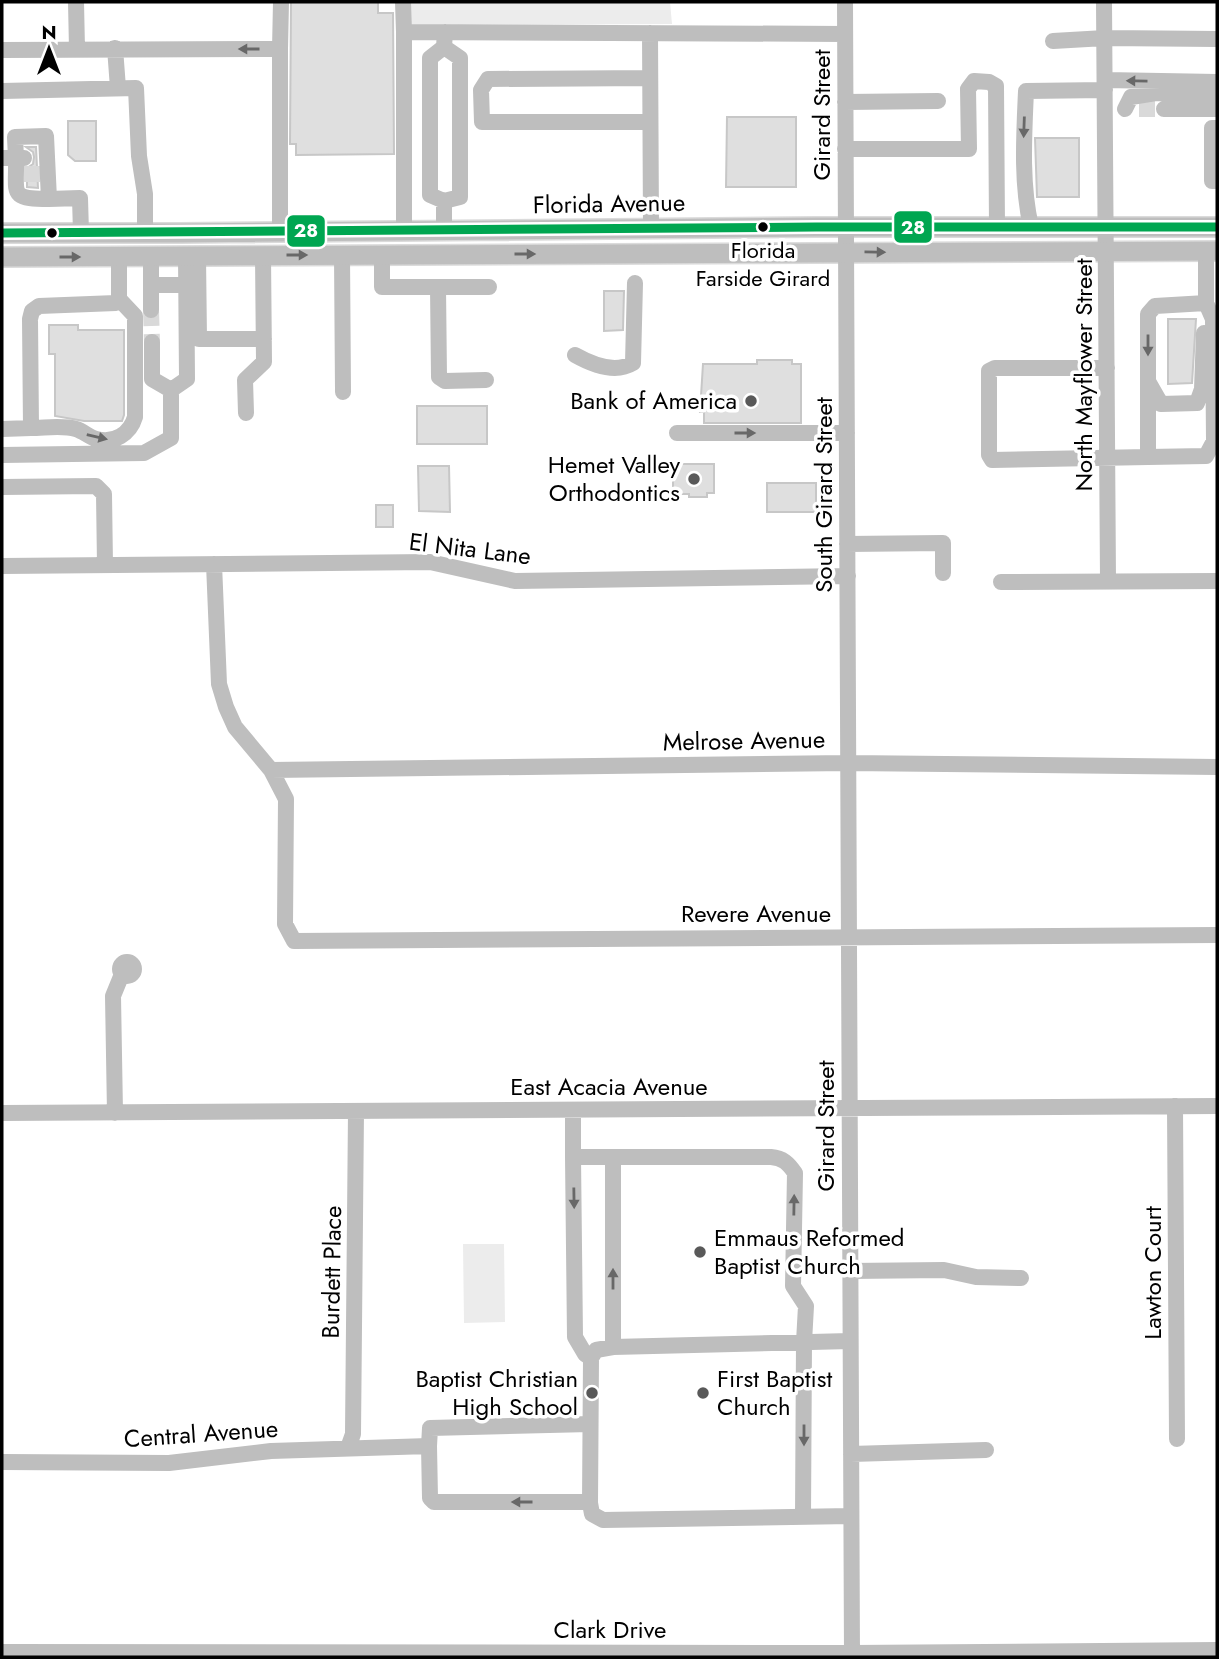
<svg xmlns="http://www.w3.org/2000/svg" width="1219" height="1659" viewBox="0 0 1219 1659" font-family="Jost,sans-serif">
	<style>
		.green { fill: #ececec }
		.building { fill: #dfdfdf; stroke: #c7c7c7; stroke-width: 2 }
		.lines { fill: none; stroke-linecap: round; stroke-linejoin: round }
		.minor-tunnel { stroke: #d9d9d9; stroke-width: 16; stroke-dasharray: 16 8; stroke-linecap: butt }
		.major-casing { stroke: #dbdbdb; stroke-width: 22 }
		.minor { stroke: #bebebe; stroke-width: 16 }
		.major { stroke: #bebebe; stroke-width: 19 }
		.bus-1-casing { stroke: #fff; stroke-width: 14 }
		.bus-1 { stroke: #00a651; stroke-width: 9 }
		.oneway { fill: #686868 }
		.bus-dot { fill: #000; stroke: #fff; stroke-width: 2.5 }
		.poi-dot { fill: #595959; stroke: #fff; stroke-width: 2.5 }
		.labels { text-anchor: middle; stroke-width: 7; stroke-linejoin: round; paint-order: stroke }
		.bus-label { font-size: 22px; fill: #000; stroke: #fff }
		.street-label { font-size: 24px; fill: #000; stroke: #fff }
		.poi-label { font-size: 24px; fill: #000; stroke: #fff; text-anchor: end }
		.line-badge { stroke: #fff; stroke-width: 2.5 }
		.badge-label { font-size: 19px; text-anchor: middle; font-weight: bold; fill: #fff }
	</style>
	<rect width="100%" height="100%" fill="#fff"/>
	<!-- green -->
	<path class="green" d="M409,2H670L672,24L410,25Z
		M463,1244H504L505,1322L464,1323Z"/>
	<!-- building -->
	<path class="building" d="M291,2H378V13H393L394,154L296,155V144H290Z
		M727,117H796V187H726Z
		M68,121H96V161H75L68,155Z
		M1035,138H1079V197H1037Z
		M26,147H36L38,188L27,187V168L33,164L34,157L33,152Z
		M604,291H624L623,330L604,331Z
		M1168,319H1196L1192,383L1168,384Z
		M49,325H78V330H124V415L122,421H84L55,416V354H49Z
		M757,360H792V364H801V423H704V412H700L703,364H757Z
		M417,406H487V444H417Z
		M673,464H714V493H707V497H689V494H673Z
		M418,466H449L450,512L419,511Z
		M767,483H816V512H767Z
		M376,505H393V527H376Z"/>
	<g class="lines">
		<!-- minor-tunnel -->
		<path class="minor-tunnel" d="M1139,109H1164
			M24,174H43
			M151,310L152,342"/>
		<!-- major casing -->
		<g class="major-casing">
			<path id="major" d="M2,233H179L816,227H1217
				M2,257L1217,251"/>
		</g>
		<!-- minor -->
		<path class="minor" d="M76,2L77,49
			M403,2L404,32
			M845,2L852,1657
			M1104,2L1108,580
			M650,33L651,229
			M1053,41L1105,38L1217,39
			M115,48L118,88
			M280,49V232
			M2,50L280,49L281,2
			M650,78L488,79L481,90L482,122H650
			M1105,80L1217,82
			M2,91L136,88L139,156L145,194V233
			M845,102L938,101
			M1125,109L1131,97L1156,93L1217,95
			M1164,109H1217
			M1217,128H1212V181H1217
			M845,149H969L968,89L974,81L989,82L996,86L997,227
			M2,158H16L15,137L46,136L49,199L80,198L81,233
			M24,158H16C17,194 8,199 49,199
			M444,201L460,197V58L444,47
			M1031,227C1021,183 1024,136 1026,91L1105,90
			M404,231V32L845,34
			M444,231V201L430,195V58L444,47L445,32
			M1206,251V303L1213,319L1214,441L1206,456L1148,457V314L1155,306L1206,303
			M342,255L343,392
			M382,255V287H438L439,377L445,381L486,380
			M151,256V310
			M198,256L199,339H264
			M151,285H186
			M438,287H489
			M152,342V379L171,390
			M575,355C591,364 615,374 633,363L635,283
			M1107,368H995L989,371V455L992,460L1148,457
			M1149,383L1161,404L1197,403L1202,389L1204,333
			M171,390L187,379L186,256
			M246,413L245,380L264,362L263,256
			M31,428C45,428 63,425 76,429C83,431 89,437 96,439C114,444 130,434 135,417V316L119,299
			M2,429L31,428L30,319L32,311L39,306L116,303L119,299V257
			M677,433H847
			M2,455L144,453L171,438V390
			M2,487L96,486L104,494L105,565
			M847,544L943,543V573
			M214,564L219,684L226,707L235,727L271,770L286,799L285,924L294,941L1217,935
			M2,566L430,562L515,581L848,576
			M1001,582L1217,581
			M271,770L848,763L1217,767
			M120 969a7 7 0 1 1 14 0a7 7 0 1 1-14 0Z
			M1175,1106L1177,1439
			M573,1110V1157
			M2,1113L1217,1106
			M115,1113L113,996L122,974
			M850,1271L944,1270L976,1277L1021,1278
			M850,1341L613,1347L596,1350L591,1358L590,1503L592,1514L603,1520L851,1516
			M613,1347V1157
			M591,1358L585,1354L575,1337L573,1157H771C783,1158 788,1163 795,1173L793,1286L806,1306L804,1342L803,1517
			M429,1446L430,1498L434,1502H590
			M348,1448L353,1434L356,1111
			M851,1454L986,1450
			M2,1462L169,1463L271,1451L429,1446L430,1428L590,1424
			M2,1652L852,1653L1217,1650"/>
		<!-- major -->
		<use href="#major" class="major"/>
		<!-- bus-1 casing -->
		<g class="bus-1-casing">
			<path id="bus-1" d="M2,233L816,227H1217"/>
		</g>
		<!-- bus-1 -->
		<use href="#bus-1" class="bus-1"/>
	</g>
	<!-- one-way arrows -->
	<defs><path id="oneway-solid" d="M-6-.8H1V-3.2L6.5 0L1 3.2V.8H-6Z" transform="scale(1.75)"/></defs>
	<g class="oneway">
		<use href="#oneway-solid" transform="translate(249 49) rotate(-180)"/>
		<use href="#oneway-solid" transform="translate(1137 81) rotate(-179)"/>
		<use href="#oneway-solid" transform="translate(1024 127) rotate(92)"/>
		<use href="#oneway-solid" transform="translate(875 252) rotate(1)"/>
		<use href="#oneway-solid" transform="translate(525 254)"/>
		<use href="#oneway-solid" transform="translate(297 255)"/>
		<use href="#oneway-solid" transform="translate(70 257)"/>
		<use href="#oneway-solid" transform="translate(1148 345) rotate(90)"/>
		<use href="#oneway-solid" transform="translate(745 433)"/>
		<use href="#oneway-solid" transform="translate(97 437) rotate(13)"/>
		<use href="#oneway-solid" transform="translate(574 1198) rotate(89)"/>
		<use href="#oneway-solid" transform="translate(794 1205) rotate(-89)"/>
		<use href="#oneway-solid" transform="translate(613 1279) rotate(-90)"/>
		<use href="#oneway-solid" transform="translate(804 1435) rotate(90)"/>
		<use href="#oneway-solid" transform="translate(522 1502) rotate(180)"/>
	</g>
	<!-- markers -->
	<g class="bus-dot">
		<circle cx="763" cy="227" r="6"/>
		<circle cx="52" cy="233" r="6"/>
	</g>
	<g class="poi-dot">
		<circle cx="751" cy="401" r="7"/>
		<circle cx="694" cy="479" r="7"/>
		<circle cx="700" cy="1252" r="7"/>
		<circle cx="592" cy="1393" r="7"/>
		<circle cx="703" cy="1393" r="7"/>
	</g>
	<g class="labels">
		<!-- bus labels -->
		<g class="bus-label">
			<text x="763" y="258">Florida<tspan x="763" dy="28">Farside Girard</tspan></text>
		</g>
		<!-- street labels -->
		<g class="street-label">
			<text transform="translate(822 115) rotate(-90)" y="8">Girard Street</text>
			<text transform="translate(609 204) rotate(-1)" y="8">Florida Avenue</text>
			<text transform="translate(1084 375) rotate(-90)" y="8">North Mayflower Street</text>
			<text transform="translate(824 495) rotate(-90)" y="8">South Girard Street</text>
			<text transform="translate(470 549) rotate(7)" y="8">El Nita Lane</text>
			<text transform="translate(744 741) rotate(-1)" y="8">Melrose Avenue</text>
			<text x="756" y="922">Revere Avenue</text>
			<text x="609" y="1095">East Acacia Avenue</text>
			<text transform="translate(826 1126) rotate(-90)" y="8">Girard Street</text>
			<text transform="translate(332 1272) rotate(-89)" y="8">Burdett Place</text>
			<text transform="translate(1153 1273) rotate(-90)" y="8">Lawton Court</text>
			<text transform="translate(201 1434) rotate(-4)" y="8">Central Avenue</text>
			<text x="610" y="1638">Clark Drive</text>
		</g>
		<!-- poi labels -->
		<g class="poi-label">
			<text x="737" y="409">Bank of America</text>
			<text x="680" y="473">Hemet Valley<tspan x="680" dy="28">Orthodontics</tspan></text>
			<text x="714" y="1246" text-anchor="start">Emmaus Reformed<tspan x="714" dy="28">Baptist Church</tspan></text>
			<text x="578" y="1387">Baptist Christian<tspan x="578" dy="28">High School</tspan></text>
			<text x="717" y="1387" text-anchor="start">First Baptist<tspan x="717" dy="28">Church</tspan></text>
		</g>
	</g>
	<g class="line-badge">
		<rect x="893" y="210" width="40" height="34" rx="7" fill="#00a651"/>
		<rect x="286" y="214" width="40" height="34" rx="7" fill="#00a651"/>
	</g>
	<g class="badge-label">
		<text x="913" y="234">28</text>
		<text x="306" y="237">28</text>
	</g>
	<!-- border -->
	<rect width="1219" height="1659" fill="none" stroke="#000000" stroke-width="7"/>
	<!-- north arrow -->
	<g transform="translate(49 49)" stroke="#ffffff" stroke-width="5" paint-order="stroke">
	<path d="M0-5L12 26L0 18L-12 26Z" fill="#000000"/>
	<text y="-10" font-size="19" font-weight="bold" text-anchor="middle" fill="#000000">N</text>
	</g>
</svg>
